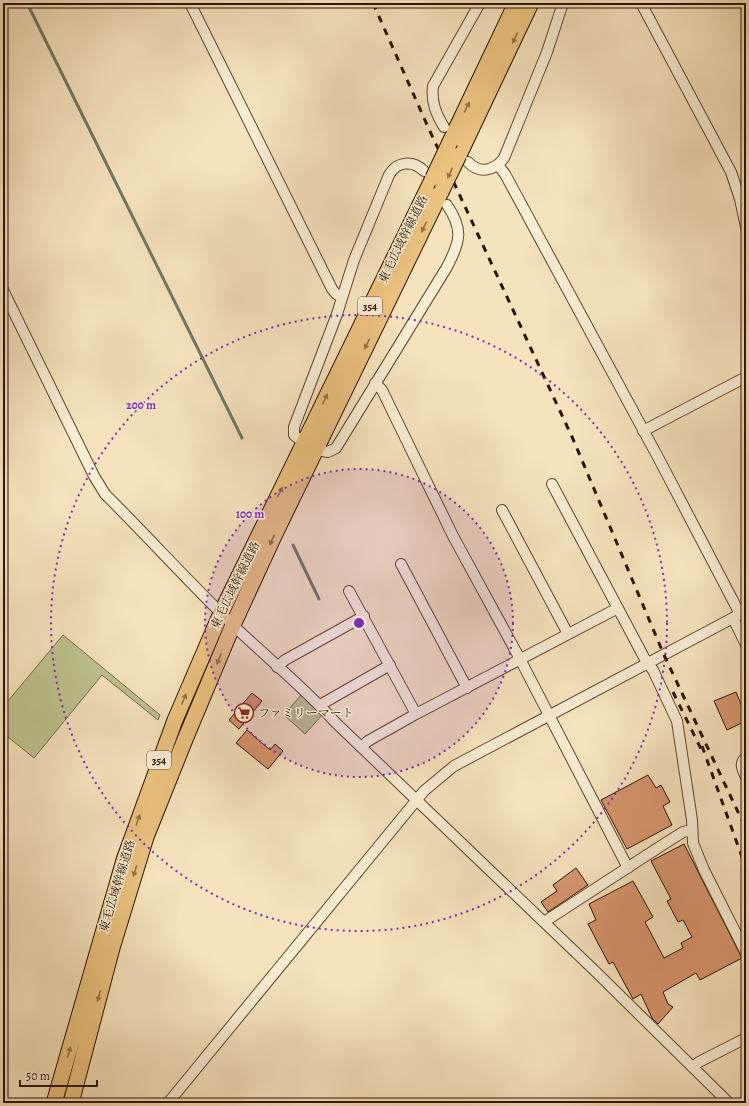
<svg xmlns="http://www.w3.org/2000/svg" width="749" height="1106" viewBox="0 0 749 1106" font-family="Alegreya,'Noto Serif JP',serif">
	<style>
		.green { fill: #bec38f; stroke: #756a48 }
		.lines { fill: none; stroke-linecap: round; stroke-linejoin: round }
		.stream { stroke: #70796a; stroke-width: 3 }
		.building { fill: #d8956c; stroke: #2c1200 }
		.minor-casing { stroke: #5e462f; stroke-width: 12 }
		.highway-casing { stroke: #2c1200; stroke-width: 17 }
		.minor { stroke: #f9edd4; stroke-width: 10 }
		.highway { stroke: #ebc27e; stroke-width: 15 }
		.rail { stroke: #2c1200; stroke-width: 3; stroke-dasharray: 7 7; stroke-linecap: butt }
		.highway-bridge-casing { stroke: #2c1200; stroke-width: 17; stroke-linecap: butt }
		.highway-bridge { stroke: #ebc27e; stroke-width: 15 }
		.oneway { fill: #957345 }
		.ring { fill: none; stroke: #7b2cbf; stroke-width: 2; stroke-dasharray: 2 4 }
		.labels { text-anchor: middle; stroke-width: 3; stroke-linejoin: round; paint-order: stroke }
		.shield { fill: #f9edd4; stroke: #6a5440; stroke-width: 1 }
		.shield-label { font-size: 11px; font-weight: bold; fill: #2c1200 }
		.street-label { font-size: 12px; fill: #2c1200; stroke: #f9edd4 }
		.poi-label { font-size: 12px; fill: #2c1200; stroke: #f9edd4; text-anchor: start }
		.centre { fill: #7b2cbf; stroke: #f9edd4; stroke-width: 2 }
		.ring-label { font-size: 12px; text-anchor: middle; font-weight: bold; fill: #7b2cbf; stroke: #f9edd4; stroke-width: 3; stroke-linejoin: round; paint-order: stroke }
	</style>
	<rect width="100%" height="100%" fill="#f6e3bd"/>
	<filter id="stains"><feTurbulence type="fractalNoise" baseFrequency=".005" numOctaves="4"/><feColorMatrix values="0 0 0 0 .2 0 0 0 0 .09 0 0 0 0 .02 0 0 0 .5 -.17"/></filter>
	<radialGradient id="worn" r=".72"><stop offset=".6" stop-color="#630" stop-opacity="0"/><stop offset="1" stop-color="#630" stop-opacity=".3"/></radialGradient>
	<!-- green -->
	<path class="green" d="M63,635L160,715L158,720L102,675L34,758L3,733V707Z
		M301,695L323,714L305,734L284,715Z"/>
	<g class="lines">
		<!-- stream -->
		<path class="stream" d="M27,3L242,438
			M293,545L319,599"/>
	</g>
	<!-- building -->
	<path class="building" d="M736,692L746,716V721L727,730L714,701Z
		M252,693L262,701L239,729L229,720Z
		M247,730L270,750L275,744L283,751L268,769L236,743Z
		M648,775L656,788L661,785L670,802L663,806L672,825L627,849L601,800Z
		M684,844L742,958L700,980L696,973L663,992L668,1004L673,1007L658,1024L652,1018L641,994L633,999L613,962L609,964L588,924L596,920L589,904L633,881L653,917L645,922L664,958L683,948L681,943L692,937L683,920L678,922L667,901L671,899L651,861Z
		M576,868L588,885L548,912L541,902L557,891L553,885Z"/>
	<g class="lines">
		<!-- minor casing -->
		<g class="minor-casing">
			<path id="minor" d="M190,3L332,289L336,294L342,297
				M641,3L731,172L740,199L746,227
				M444,127C436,114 431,102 433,86L480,3
				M468,162C480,175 495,170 504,158L547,52L563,3
				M498,165L505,174L660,461L740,614
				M3,290L94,476L105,494C148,537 189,582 233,625C267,658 305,688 336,723L595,971L729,1103
				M375,383L382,390L453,536L520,659L628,868
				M643,431L746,377
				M304,443L294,435V427L337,314L354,260L389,175C397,161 413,160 424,171
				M316,450L328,452L336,448L447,267C460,242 464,230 447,205
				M552,484L647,663L653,670L677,721L692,820L693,843L704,870L746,953
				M502,510L568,634
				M401,564L467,688
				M349,591L416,714
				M733,618L746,645
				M277,667L285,660L364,616
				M320,705L390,665
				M361,747L368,741L416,714L618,608
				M746,757C739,763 742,769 746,777
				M544,922L664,844L683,832L692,830
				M693,1067L699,1062L746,1038
				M168,1103L424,791L454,766L746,611"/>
		</g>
		<!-- highway casing -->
		<g class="highway-casing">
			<path id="highway" d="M450,142L516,3
				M459,155L531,3
				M54,1103L124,860L175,720L221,613L433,178
				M71,1103L112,948L146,837L186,737L233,625L273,538L441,192"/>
		</g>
		<!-- minor -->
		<use href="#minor" class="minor"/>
		<!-- highway -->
		<use href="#highway" class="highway"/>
		<!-- rail -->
		<path class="rail" d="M373,3L428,127L573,439L664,655L746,829
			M673,692L702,751
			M702,746L746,868"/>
		<!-- highway-bridge casing -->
		<g class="highway-bridge-casing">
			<path id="highway-bridge" d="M433,178L450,142
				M441,192L459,155"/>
		</g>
		<!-- highway-bridge -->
		<use href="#highway-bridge" class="highway-bridge"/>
	</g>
	<!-- one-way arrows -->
	<defs><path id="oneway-solid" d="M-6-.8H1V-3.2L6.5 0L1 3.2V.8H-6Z"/></defs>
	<g class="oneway">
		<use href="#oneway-solid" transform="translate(515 38) rotate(115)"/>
		<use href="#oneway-solid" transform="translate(467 107) rotate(-64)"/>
		<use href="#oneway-solid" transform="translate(450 173) rotate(115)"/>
		<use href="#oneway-solid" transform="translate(424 227) rotate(116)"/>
		<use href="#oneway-solid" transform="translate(367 344) rotate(116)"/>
		<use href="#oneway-solid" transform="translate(325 399) rotate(-65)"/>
		<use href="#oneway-solid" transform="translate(280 492) rotate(-64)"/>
		<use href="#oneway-solid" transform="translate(272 540) rotate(115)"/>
		<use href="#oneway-solid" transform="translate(219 659) rotate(113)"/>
		<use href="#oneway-solid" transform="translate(184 699) rotate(-67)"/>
		<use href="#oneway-solid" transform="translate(138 820) rotate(-71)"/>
		<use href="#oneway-solid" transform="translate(135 871) rotate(107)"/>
		<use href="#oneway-solid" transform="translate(99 996) rotate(105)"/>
		<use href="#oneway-solid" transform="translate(69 1052) rotate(-74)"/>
	</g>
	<!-- distance rings -->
	<circle cx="359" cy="623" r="154" fill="#7b2cbf" fill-opacity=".12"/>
	<g class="ring">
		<circle cx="359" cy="623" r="154"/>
		<circle cx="359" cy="623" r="308"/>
	</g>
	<!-- icons -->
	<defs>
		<g id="supermarket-ring" transform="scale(1)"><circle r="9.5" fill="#f9edd4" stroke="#8f2418" stroke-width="1.5"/><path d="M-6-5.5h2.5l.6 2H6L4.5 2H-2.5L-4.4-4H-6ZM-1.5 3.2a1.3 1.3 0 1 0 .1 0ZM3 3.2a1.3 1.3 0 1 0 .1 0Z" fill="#8f2418"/></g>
	</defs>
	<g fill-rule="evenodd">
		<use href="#supermarket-ring" x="244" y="713"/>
	</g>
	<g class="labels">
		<!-- shield labels -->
		<g class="shield">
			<rect x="358" y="297" width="24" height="18" rx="3"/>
			<rect x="147" y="751" width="24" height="18" rx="3"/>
		</g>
		<g class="shield-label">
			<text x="370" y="310">354</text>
			<text x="159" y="764">354</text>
		</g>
		<!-- street labels -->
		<g class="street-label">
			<text transform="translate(403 239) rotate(-64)" y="4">東毛広域幹線道路</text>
			<text transform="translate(235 585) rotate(-64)" y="4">東毛広域幹線道路</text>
			<text transform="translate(117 886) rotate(-73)" y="4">東毛広域幹線道路</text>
		</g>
		<!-- poi labels -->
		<g class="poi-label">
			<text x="258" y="717">ファミリーマート</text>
		</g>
	</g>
	<circle cx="359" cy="623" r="6" class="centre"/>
	<g class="ring-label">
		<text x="141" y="409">200 m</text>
		<text x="250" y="518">100 m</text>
	</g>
	<!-- margin -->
	<rect width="749" height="1106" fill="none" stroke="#f6e3bd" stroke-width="16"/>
	<rect x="4" y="4" width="741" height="1098" fill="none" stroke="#2c1200" stroke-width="2"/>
	<rect x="8" y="8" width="733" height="1090" fill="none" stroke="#2c1200"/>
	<!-- scale -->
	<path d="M20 1080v6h77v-6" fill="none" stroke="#2c1200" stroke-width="2"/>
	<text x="26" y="1080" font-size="12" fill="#2c1200" stroke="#f9edd4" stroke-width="3" paint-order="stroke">50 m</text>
	<rect width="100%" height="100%" filter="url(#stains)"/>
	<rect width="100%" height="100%" fill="url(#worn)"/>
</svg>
